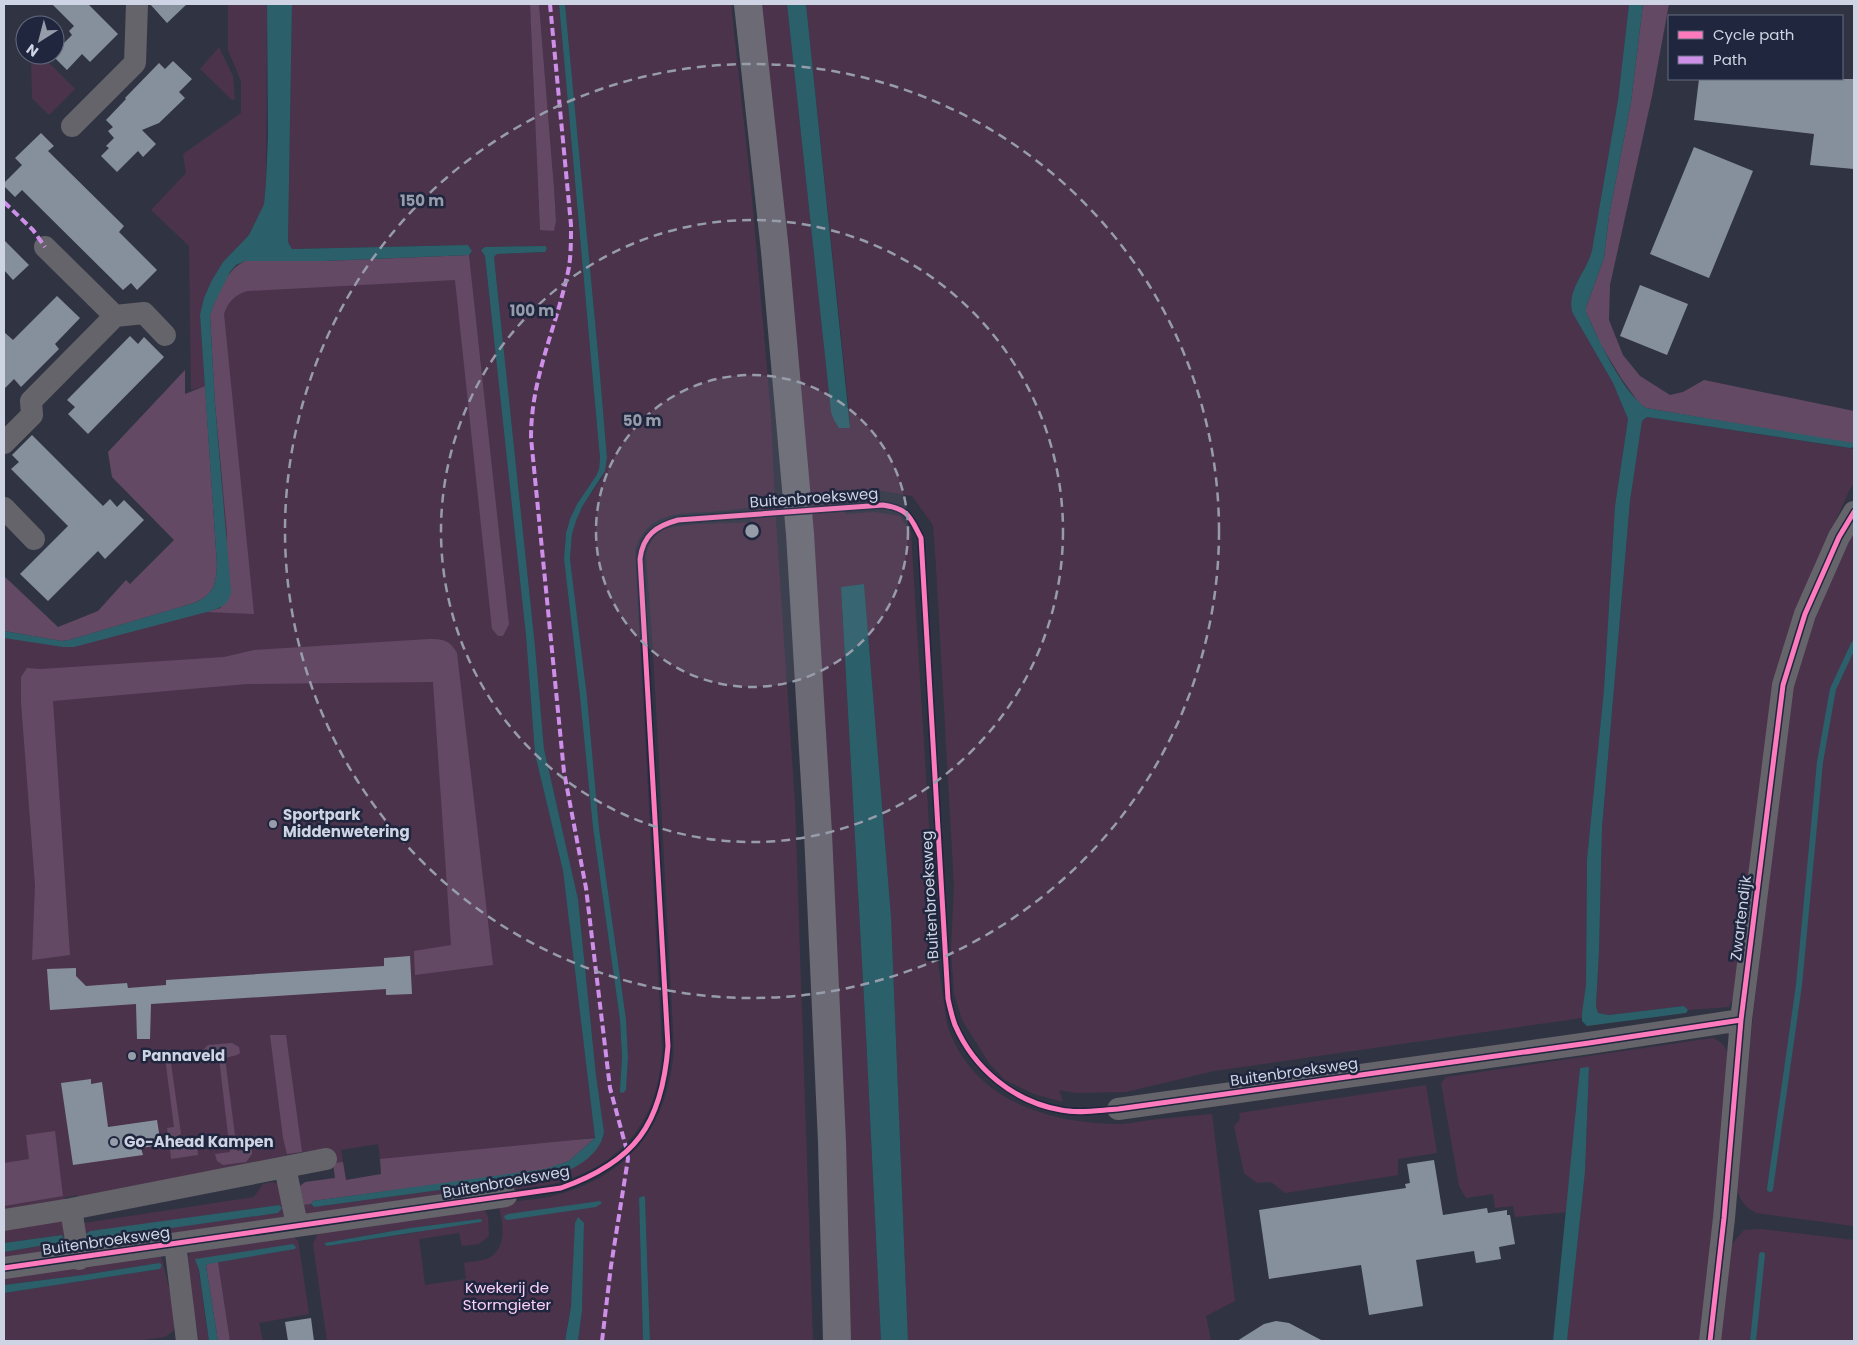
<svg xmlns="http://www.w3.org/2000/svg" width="1858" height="1345" viewBox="0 0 1858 1345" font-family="Poppins,sans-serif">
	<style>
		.green { fill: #4c334c; fill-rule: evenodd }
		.forest { fill: #644965 }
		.water { fill: #2b5f6a }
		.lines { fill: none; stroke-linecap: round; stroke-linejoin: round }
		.stream { stroke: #2b5f6a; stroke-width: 6 }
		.building { fill: #868f9c }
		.minor { stroke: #65646a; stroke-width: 22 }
		.highway { stroke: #6c6b75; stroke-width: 28 }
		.quiet { stroke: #ce8fe9; stroke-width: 4; stroke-dasharray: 8 4; stroke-linecap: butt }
		.cycleway-casing { stroke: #1f263e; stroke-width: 8 }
		.cycleway { stroke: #fd7abc; stroke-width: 5 }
		.ring { fill: none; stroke: #979cab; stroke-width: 2.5; stroke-dasharray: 9 6 }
		.poi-dot { fill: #979cab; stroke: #1f263e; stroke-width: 2 }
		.labels { text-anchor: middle; stroke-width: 5; stroke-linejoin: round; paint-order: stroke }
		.street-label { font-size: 15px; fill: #ced4e3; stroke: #1f263e }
		.poi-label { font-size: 15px; font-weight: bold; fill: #ced4e3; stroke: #1f263e; text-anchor: start }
		.park-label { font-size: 15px; fill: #fdd0f9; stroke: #1f263e }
		.centre { fill: #979cab; stroke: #1f263e; stroke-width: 2.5 }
		.ring-label { font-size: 15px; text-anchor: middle; font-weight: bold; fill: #979cab; stroke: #1f263e; stroke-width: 5; stroke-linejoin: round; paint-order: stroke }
	</style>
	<rect width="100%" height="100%" fill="#303442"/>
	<!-- green -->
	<path class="green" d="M228,4H267L266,182L264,204L249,235L223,262L204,298L200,315L205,386L191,390L189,246L151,210L186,173L183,154L241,113V81L228,50Z
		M292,4H530L540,229L554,231L556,221L554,188L539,4H559L600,459L599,469L596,476L577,504L570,519L566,533L564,559L580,697L593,828L620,1020L622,1057L620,1089L626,1090L628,1058L626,1019L599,828L587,697L570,559L572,534L576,521L582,507L601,479L606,465L607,458L599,363L565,4H731L751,188L771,414L775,505L795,804L813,1341H650L645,1198L643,1196L639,1198L643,1341H578L582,1310L584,1223L565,1341H327L313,1244L320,1229L481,1206L488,1216L489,1236L479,1244L462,1246L459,1233L419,1239L425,1285L466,1279L464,1263C473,1261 485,1261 492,1256C508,1243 502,1222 499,1206L503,1203C522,1200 542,1200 560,1194C633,1173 669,1123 674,1048L653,652L646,556C648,545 653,536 663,530C679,522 730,524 751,522L750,508C737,509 724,511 711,512C677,513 646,513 635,551L662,1046C660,1119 624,1165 553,1184L312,1219L306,1217L304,1205L311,1204L313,1207L559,1174L568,1171L603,1139L604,1132L596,1075L578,899L544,749L535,646L494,257L497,254L545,252V246L485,247L482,251L485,256L526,636L535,754L563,871L595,1137L386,1169L384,1159H380L378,1144L341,1150L343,1162L333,1163L330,1150L302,1152L79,1200L77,1195L64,1198V1203L4,1213V635L20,636L224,599L219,304L258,273L465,268L509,624L469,255L472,251L468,245L292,249L288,242ZM481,1219L413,1233L327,1246L324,1243L410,1228Z
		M759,4H787L831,412L849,428L850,420L806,4H1629L1618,100L1592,250C1587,272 1567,288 1572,312L1613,383L1628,419L1615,506L1604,689L1587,859L1586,985L1582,1018L1214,1071L1126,1092L1076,1093L1059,1090L1063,1102L1034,1094L1005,1080L989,1063L962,1020L954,993L951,950L954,886L936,566L933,525L912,496L876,490L842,493L845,514L875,512L900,516L911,533L937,956L947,1024C971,1100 1048,1124 1121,1124C1134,1123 1147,1120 1159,1119C1177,1117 1194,1116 1212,1114L1235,1301L1206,1316L1211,1341H908L891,916L864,584L841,588L866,1035L881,1341H842Z
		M219,47L233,76L235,100L231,99L200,69Z
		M46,60L75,89L49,115L32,98L31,61Z
		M1647,417L1854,449V484L1850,489L1818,559L1792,626L1742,979L1729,1007L1688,1010L1684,1006L1609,1015L1598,1013L1596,1006L1599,952L1602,828L1630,501L1642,421Z
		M1854,531V1226L1756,1213C1744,1207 1739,1198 1736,1186L1751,1035L1792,676L1799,649Z
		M1713,1038C1728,1045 1727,1051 1730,1066L1700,1341H1567L1585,1172L1589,1068H1580L1567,1212L1515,1217L1513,1206L1495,1208L1493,1194L1466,1198L1459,1186L1441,1083L1446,1077Z
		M1426,1085L1437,1153L1398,1159V1175L1285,1193L1271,1182L1257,1183L1244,1173L1234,1126L1240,1119L1239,1113Z
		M273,1182L280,1185L287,1216L82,1252L78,1224L254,1197L263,1184ZM279,1205L281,1206L278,1213L87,1238L90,1232Z
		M70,1218L74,1252L4,1262V1252L57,1243L63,1242L64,1239L62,1235L4,1243V1229Z
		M1760,1229L1854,1240V1341H1719L1732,1244L1744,1230Z
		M293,1236L298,1241L299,1246L309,1314L259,1323L263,1341H230L218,1262L294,1249L197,1259L209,1341H199L186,1268V1259L193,1250Z
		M161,1256L177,1320L173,1331L165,1337L135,1341H4V1293L160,1269L159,1263L83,1275L4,1285V1273Z"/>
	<!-- forest -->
	<path class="forest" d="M530,4H539L554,188L556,221L554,231L540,230Z
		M1643,4H1669L1652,96L1610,285L1609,320L1623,355L1640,376L1670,395L1683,392L1704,380L1854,411V444L1646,408L1639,403L1621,378L1601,345L1586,312V307L1604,258L1609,216L1631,102Z
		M469,255L509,624L503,636H498L492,629L455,280L248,291C235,294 228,302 224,314L254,614L207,612L221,608L227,533L215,404L210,316C216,297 225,270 245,261H324Z
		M185,370V394L205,386L217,565C216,586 213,595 194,603L69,640L62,641L4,631V576L58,627L98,611L126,580L130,584L174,540L112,477L108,452Z
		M429,639C443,639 450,640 457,653L493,965L415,975L414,951L451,945L433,682L247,684L53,701L70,955L32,960L35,885L21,702V677L27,668L41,669L224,657L254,650Z
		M270,1035H286L302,1152L287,1154L283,1138Z
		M232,1043L239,1047L240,1053L237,1055L225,1058L237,1151L252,1149V1154L246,1162L223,1165L217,1161L215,1154L230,1152L219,1058L206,1060L203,1057V1050L208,1045Z
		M169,1049L181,1134L169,1142L167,1128L174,1127L164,1050Z
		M55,1131L63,1196L4,1206V1163L29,1159L26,1135Z
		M595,1138L569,1161L545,1170L313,1201L311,1204L304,1205L300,1186L305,1182L335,1178L333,1163L343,1162L346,1180L381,1174L380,1159Z
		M181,1139L183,1148L197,1146L198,1155L171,1159L170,1147Z
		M218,1262L230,1341H218L206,1266L209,1263Z"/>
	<!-- water -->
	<path class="water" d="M267,4H292L288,242L292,249L468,245L472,251L469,255L324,261H245L236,265L230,272L214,304L210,316L215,404L231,592C228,606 220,608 207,612L74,647H63L4,638V631L62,641L69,640L194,603C213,595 216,586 217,565L200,315L204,298L211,282L223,262L249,235L264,204L266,182L268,135Z
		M559,4H565L599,363L607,458L605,471L582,507L576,521L572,534L570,559L587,697L599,828L626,1019L628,1058L626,1090L623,1093L620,1092V1089L622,1057L620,1020L593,828L580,697L564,559L566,533L570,519L577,504L596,476L599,469L600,459Z
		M787,4H806L850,428H839L834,420L831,412Z
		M1629,4H1643L1631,102L1609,216L1604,258L1586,307V312C1598,339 1622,391 1646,408L1854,443V447L1850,448L1647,417L1642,421L1630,501L1602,828L1599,952L1596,1006L1598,1013L1609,1015L1684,1006L1688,1010L1686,1013L1587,1026L1582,1021V1013L1586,985L1587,859L1604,689L1615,506L1628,419L1613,383L1572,312C1567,288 1587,272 1592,250L1618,100Z
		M545,246L547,248L545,252L497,254L494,257L535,646L544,749L578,899L596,1075L604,1132C601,1153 578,1168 559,1174L314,1207L311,1204L313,1201L545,1169L569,1161L595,1138L563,871L535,754L526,636L485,256L481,250L485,247Z
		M864,584L891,916L908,1341H881L866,1035L841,587Z
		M1589,1067L1585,1172L1567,1341H1553L1580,1068Z
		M643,1196L645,1197L650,1341H643L639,1198Z
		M600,1201L602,1203L596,1207L508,1220L505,1219L504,1216L508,1214Z
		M279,1205L282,1208L278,1213L101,1238H87L86,1234L90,1231Z
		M578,1217L584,1223L582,1311L578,1341H565L571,1306L575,1223Z
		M480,1219L482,1220L481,1222L327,1246L324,1243L410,1228Z
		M62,1235L64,1239L63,1242L57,1243L4,1252V1243Z
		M293,1244L296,1247L295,1249L208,1264L206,1266L218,1341H209L199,1270L195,1259Z
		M159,1263L162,1265L160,1269L4,1293V1285L83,1275Z"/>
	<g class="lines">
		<!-- stream -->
		<path class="stream" d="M1770,1189L1799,985L1820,762L1833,689L1854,644
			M1753,1341L1762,1255"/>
	</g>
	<!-- building -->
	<path class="building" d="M52,4H88L118,34L90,62L82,54L67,70L52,55H55V52L72,35L69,31L74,26Z
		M150,4H187L167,23Z
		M173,61L192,79L179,92L185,98L159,123L142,130L156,144L143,157L138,151L117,172L101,156L109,148L106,146L114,138L108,131L113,127L106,120L126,99L125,98L159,63L165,69Z
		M1699,79H1854V169L1810,165L1814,134L1694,120Z
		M41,133L54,146L48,151L124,226L119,232L157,270L137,290L131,283L123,290L22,190L15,197L4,186V183L22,165L15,158Z
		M1694,147L1753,171L1709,278L1650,254Z
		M4,240L29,265L13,280L4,270Z
		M1640,285L1688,304L1667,355L1620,336Z
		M57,296L80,318L55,344L59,349L21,387L14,379L4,389V332L13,340Z
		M130,336L138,344L144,337L164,357L88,434L68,414L75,407L67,400Z
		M32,435L103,506L110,499L117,507L124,500L144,520L105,559L98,551L48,601L20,574L68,526L11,469L19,462L12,455Z
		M410,956L412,994L386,995V989L151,1004L150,1039H137L136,1004L50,1010L47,969L76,968V976L86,986L127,983L128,988L166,985V980L384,966V958Z
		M91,1079V1084L102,1082L108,1127L157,1120L161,1145L141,1148L143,1155L73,1165L61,1083Z
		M1434,1160L1443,1215L1487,1208L1488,1213L1507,1210V1215H1510L1515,1244L1499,1247L1501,1259L1476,1263L1474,1251L1416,1260L1423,1306L1369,1315L1361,1265L1269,1279L1259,1210L1406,1188L1405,1184L1410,1183L1407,1164Z
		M311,1318L314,1341H288L285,1322Z
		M1276,1321L1289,1323L1323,1341H1237L1264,1324Z"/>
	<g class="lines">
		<!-- minor -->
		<path class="minor" d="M72,126L135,63L137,4
			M45,247L115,316
			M4,443L32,415L31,401L115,316L144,313L165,335
			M4,508L34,539
			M1118,1109L1589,1043L1741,1020
			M285,1167L297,1225
			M71,1209L79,1259
			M4,1220L71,1209L326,1159
			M175,1244L187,1341
			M4,1268L506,1196
			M1710,1341L1724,1218L1741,1020L1783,685L1805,614L1839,537L1854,512"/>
		<!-- highway -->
		<path class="highway" d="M748,4L775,251L800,534L818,833L832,1142L837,1341"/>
		<!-- quiet -->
		<path class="quiet" d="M550,4L571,225C571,239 571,254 569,267C557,327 531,376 531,438L564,772L586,888L610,1088L627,1151L628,1159L611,1266L602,1341
			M4,202L33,230L45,247"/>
		<!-- cycleway casing -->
		<g class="cycleway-casing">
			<path id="cycleway" d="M4,1268L561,1188C635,1162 662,1124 668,1046L640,559C643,535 656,526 678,520L883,505C909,509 910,517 921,538L948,999C950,1008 952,1017 955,1025C974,1069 1014,1102 1061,1110C1079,1114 1100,1110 1118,1109L1589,1043L1741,1020
				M1710,1341L1724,1218L1741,1020L1783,685L1805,614L1839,537L1854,512"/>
		</g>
		<!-- cycleway -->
		<use href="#cycleway" class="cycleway"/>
	</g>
	<!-- distance rings -->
	<circle cx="752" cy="531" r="156" fill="#979cab" fill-opacity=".12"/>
	<g class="ring">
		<circle cx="752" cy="531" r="156"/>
		<circle cx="752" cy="531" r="311"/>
		<circle cx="752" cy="531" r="467"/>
	</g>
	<!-- markers -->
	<g class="poi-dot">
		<circle cx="273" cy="824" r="5"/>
		<circle cx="132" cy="1056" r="5"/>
		<circle cx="114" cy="1142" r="5"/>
	</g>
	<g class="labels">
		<!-- street labels -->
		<g class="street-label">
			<text transform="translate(814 498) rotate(-4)" y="5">Buitenbroeksweg</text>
			<text transform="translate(930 895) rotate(-93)" y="5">Buitenbroeksweg</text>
			<text transform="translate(1741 918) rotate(-83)" y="5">Zwartendijk</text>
			<text transform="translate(1294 1072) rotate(-8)" y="5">Buitenbroeksweg</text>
			<text transform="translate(506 1182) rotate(-10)" y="5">Buitenbroeksweg</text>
			<text transform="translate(106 1241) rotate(-8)" y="5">Buitenbroeksweg</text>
		</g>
		<!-- poi labels -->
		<g class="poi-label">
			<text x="283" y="820">Sportpark<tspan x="283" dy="17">Middenwetering</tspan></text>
			<text x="142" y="1061">Pannaveld</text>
			<text x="124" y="1147">Go-Ahead Kampen</text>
		</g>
		<!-- park labels -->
		<g class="park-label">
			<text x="507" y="1293">Kwekerij de<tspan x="507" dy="17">Stormgieter</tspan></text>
		</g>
	</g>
	<circle cx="752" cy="531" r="8" class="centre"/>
	<g class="ring-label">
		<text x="422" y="206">150 m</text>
		<text x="532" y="316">100 m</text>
		<text x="642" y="426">50 m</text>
	</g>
	<!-- border -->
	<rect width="1858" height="1345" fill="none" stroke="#ced4e3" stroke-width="10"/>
	<!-- legend -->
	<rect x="1668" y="15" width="175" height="65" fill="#1f263e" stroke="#656c80"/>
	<rect x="1678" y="31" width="25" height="8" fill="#fd7abc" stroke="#656c80"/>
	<text x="1713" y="40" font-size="15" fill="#ced4e3">Cycle path</text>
	<rect x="1678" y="56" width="25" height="8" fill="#ce8fe9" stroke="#656c80"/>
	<text x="1713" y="65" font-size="15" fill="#ced4e3">Path</text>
	<!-- north arrow -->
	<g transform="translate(40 40) rotate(216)"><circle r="24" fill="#1f263e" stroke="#656c80"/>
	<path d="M0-4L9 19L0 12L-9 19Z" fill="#979cab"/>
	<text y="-8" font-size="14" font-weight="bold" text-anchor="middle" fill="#ced4e3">N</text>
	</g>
</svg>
